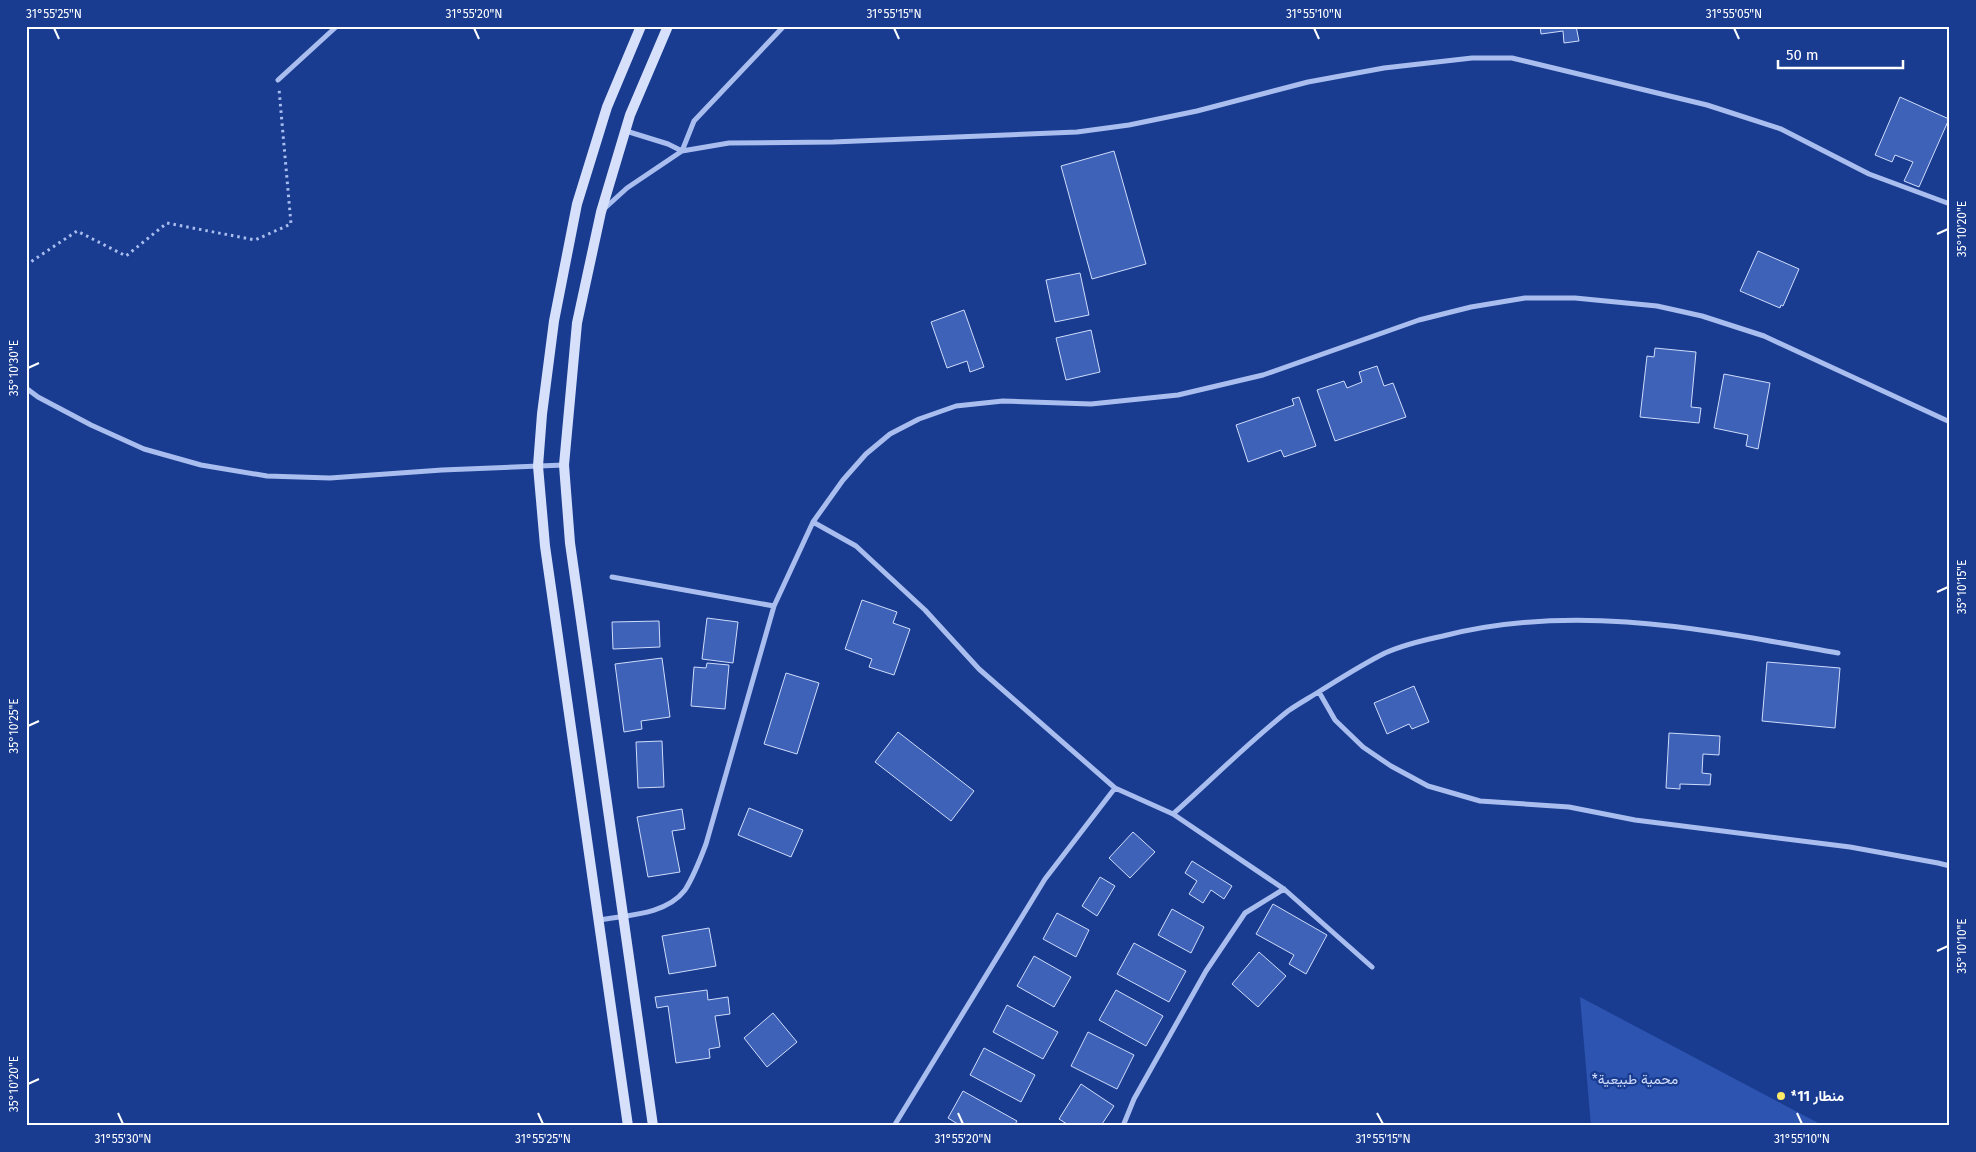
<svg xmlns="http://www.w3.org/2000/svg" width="1976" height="1152" viewBox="0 0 1976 1152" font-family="'Fira Sans',Vazirmatn,sans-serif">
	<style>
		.green { fill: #2c54b0 }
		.building { fill: #3e62b8; stroke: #cfdcfb }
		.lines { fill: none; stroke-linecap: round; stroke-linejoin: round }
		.path { stroke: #a9beef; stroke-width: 3; stroke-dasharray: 2.5 4; stroke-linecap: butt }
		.minor { stroke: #a9beef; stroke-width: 5 }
		.secondary { stroke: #d6e0fb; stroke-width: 10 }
		.ticks { fill: none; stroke: #fff; stroke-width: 2 }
		.poi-dot { fill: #ffea67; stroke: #193c91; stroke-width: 2 }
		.labels { text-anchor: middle; stroke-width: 4.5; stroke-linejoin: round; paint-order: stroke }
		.park-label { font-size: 14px; fill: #cfdcfb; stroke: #193c91 }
		.poi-label { font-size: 14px; font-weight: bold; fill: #fff; stroke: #193c91; text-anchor: start }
		.neatline { fill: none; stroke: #fff; stroke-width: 2 }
		.ticks-label { font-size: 12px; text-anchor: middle; fill: #fff }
	</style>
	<rect width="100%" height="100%" fill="#193c91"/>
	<!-- green -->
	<path class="green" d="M1580,997L1824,1126H1591Z"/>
	<!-- building -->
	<path class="building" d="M1540,26H1576L1579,41L1564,43L1563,31L1541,34Z
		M1900,97L1949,119L1919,187L1904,181L1913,162L1895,155L1892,162L1875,155Z
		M1114,151L1146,264L1092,279L1061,166Z
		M1758,251L1799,269L1783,306L1781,305L1780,308L1740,291Z
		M1080,273L1089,315L1055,322L1046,280Z
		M964,310L984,367L970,372L967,361L947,368L931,322Z
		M1091,330L1100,372L1066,380L1056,338Z
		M1655,348L1696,352L1691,407L1701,408L1699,423L1640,417L1647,356L1654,357Z
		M1377,366L1384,386L1393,383L1406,417L1335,441L1317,390L1344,381L1347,388L1362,382L1359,372Z
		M1724,374L1770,383L1758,449L1746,446L1748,435L1714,428Z
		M1299,397L1316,446L1284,457L1281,450L1248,462L1236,425L1294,405L1292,399Z
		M862,600L897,612L893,623L910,629L894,675L869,667L872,659L845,649Z
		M707,618L738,622L733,663L702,659Z
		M659,621L660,647L613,649L612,622Z
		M662,658L670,717L641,721L642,729L624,732L615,664Z
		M1767,662L1840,668L1835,728L1762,721Z
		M707,663L729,665L725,709L691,706L694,667L706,668Z
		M786,673L819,683L797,754L764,744Z
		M1414,686L1429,722L1412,729L1409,724L1387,734L1374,703Z
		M898,732L974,791L951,821L875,762Z
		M1669,733L1720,736L1719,755L1703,754L1702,773L1711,774L1710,785L1680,784V789L1666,788Z
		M662,741L664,787L638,788L636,742Z
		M749,808L803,830L791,857L738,835Z
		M682,809L685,829L672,831L680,872L648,877L637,817Z
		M1133,832L1155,852L1130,878L1109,858Z
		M1192,861L1232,886L1224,899L1211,890L1203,903L1189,894L1197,881L1185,873Z
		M1100,877L1115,886L1097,916L1082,906Z
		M1273,904L1327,935L1306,974L1289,964L1294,955L1256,934Z
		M1172,909L1204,927L1191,953L1158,935Z
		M1057,913L1089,930L1076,957L1043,939Z
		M709,928L716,966L669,974L662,936Z
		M1134,943L1186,971L1169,1002L1117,974Z
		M1259,952L1286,976L1258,1007L1232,984Z
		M1034,956L1071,977L1054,1007L1017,986Z
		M707,990L708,1000L728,997L730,1014L715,1016L720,1047L709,1049L710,1058L676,1063L668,1006L657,1008L655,997Z
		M1116,990L1163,1016L1146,1046L1099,1020Z
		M1007,1005L1058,1032L1043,1059L993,1032Z
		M773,1013L797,1042L767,1067L744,1038Z
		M1088,1032L1134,1055L1117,1089L1071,1066Z
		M984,1048L1035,1075L1021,1102L970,1075Z
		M1081,1084L1114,1106L1102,1124L1105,1126H1070L1059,1119Z
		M963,1091L1017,1121L1014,1126H961L948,1118Z"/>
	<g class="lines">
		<!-- path -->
		<path class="path" d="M26,265L77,231L126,256L167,223L255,240L291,224L279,89"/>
		<!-- minor -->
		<path class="minor" d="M278,80L337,26
			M626,131L668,144L682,151
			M682,151L694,121L784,26
			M605,208L627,188L682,151L729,143L833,142L1077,132L1129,125L1197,111L1308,82L1384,68L1472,58H1512L1707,105L1781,129L1869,174L1950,204
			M26,388L38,397L91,425L144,449L201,465L267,476L330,478L442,470L564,465
			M813,522L856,546L925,610L979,669L1115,788L1045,879L894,1126
			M612,577L774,606
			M1319,692L1335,720L1363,747L1391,766L1428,786L1480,801L1569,807L1635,820L1850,847L1938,863L1950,866
			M1115,788L1173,814L1284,889L1372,967
			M1173,814C1211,780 1248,743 1288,711C1298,704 1309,698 1320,691C1341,678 1363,664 1385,653C1403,645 1424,640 1443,636C1575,602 1707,630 1838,653
			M599,920C627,915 666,915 685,890C694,876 700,860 706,844L774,606L813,522L843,480L866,454L890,434L919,419L956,406L1003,401L1091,404L1178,395L1263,375L1419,320L1471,307L1525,298H1575L1657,306L1702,316L1764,336L1950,422
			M1123,1126L1134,1099L1206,971L1245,913L1284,889"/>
		<!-- secondary -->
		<path class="secondary" d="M628,1126L545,546L538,466L542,414L554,321L577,204L607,107L641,26
			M653,1126L570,543L564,465L577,323L601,212L630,115L668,26"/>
	</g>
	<!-- ticks -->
	<path class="ticks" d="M54,28L59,39M474,28L479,39M894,28L899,39M1314,28L1319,39M1734,28L1739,39M1937,234L1948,229M28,368L39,363M1937,592L1948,587M28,726L39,721M1937,951L1948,946M28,1084L39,1079M118,1113L123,1124M538,1113L543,1124M958,1113L963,1124M1377,1113L1383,1124M1797,1113L1802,1124"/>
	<!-- markers -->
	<circle class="poi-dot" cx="1781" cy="1096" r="5"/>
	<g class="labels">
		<!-- park labels -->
		<g class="park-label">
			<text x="1635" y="1084">*محمية طبيعية</text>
		</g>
		<!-- poi labels -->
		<g class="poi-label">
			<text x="1791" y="1101">*منطار 11</text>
		</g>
	</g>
	<!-- border -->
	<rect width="1976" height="1152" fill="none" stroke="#193c91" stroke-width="55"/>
	<!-- scale -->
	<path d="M1778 60v8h125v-8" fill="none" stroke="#ffffff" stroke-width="2.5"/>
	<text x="1786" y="60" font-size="15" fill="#ffffff" stroke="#193c91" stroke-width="4" paint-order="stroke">50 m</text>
	<rect x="28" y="28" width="1920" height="1096" class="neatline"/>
	<g class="ticks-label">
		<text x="54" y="18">31°55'25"N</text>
		<text x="474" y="18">31°55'20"N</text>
		<text x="894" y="18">31°55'15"N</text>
		<text x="1314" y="18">31°55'10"N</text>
		<text x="1734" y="18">31°55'05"N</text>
		<text transform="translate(1962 229) rotate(-90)" y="4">35°10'20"E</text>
		<text transform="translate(14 368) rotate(-90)" y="4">35°10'30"E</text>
		<text transform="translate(1962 587) rotate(-90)" y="4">35°10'15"E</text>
		<text transform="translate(14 726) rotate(-90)" y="4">35°10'25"E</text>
		<text transform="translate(1962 946) rotate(-90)" y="4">35°10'10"E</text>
		<text transform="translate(14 1084) rotate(-90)" y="4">35°10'20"E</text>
		<text x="123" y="1143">31°55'30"N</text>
		<text x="543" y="1143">31°55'25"N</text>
		<text x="963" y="1143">31°55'20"N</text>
		<text x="1383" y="1143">31°55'15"N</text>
		<text x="1802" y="1143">31°55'10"N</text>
	</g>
</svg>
